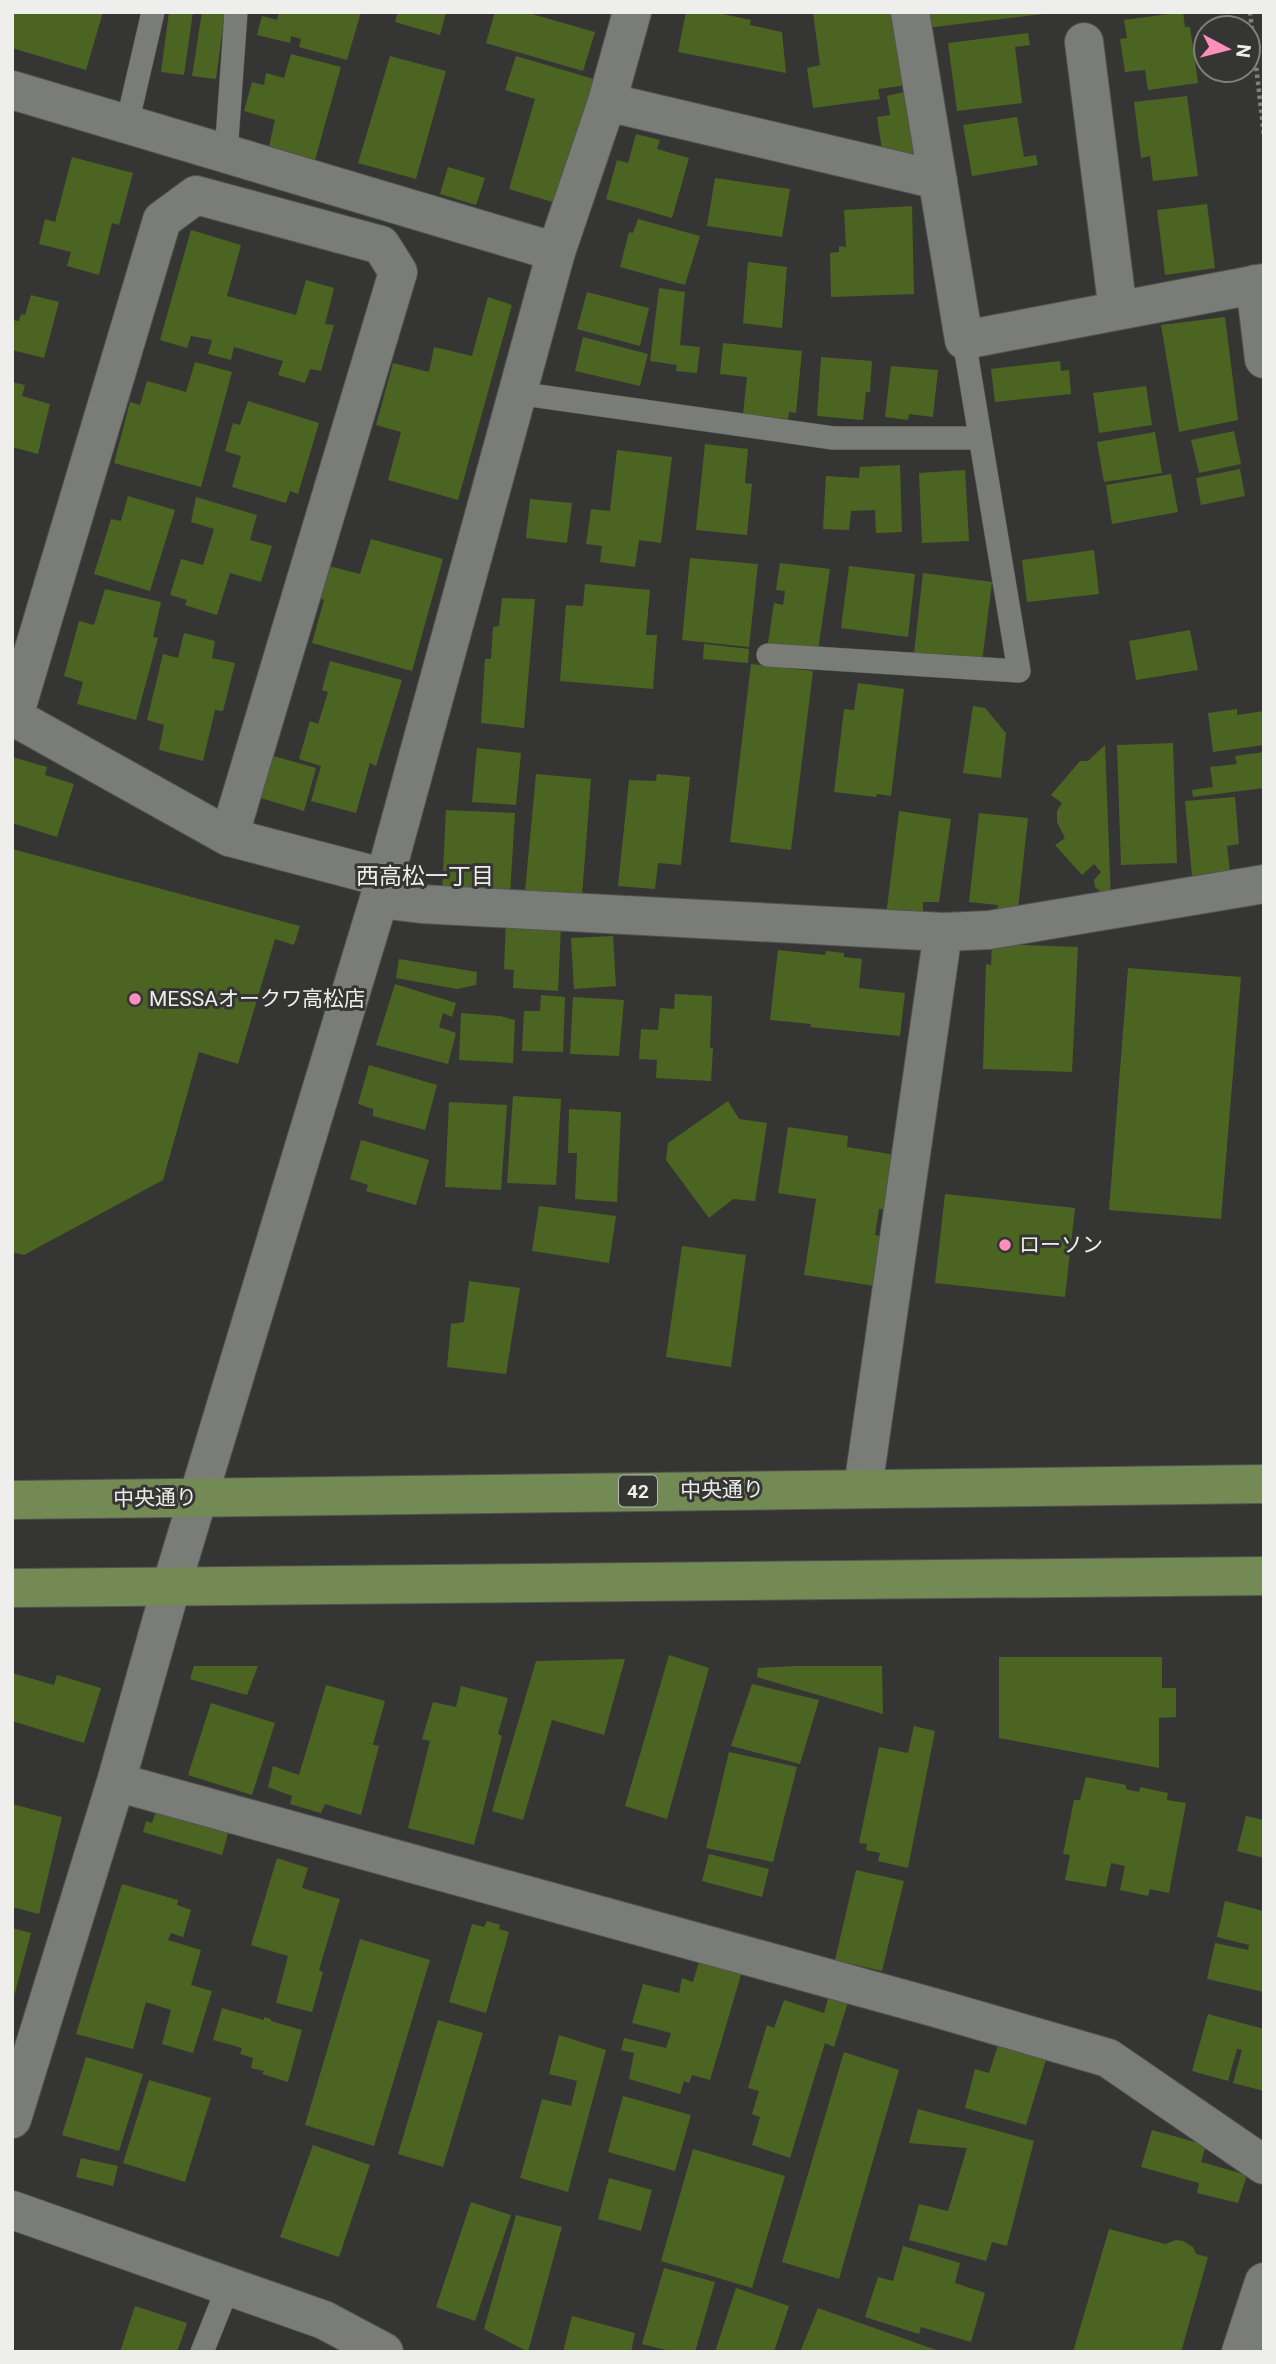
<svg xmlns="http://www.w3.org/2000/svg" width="1276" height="2364" viewBox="0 0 1276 2364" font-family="Roboto,'Noto Sans JP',sans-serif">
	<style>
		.building { fill: #4c6422 }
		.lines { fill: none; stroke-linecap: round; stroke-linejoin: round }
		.service-casing { stroke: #535452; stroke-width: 24 }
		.minor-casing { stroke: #535452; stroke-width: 40 }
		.tertiary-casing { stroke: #535452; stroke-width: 40 }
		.trunk-casing { stroke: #535452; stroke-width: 40 }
		.path { stroke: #80817f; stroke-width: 4.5; stroke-dasharray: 3.5 3.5; stroke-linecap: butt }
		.service { stroke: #7a7c78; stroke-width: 23 }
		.minor { stroke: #7a7c78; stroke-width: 38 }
		.tertiary { stroke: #7a7c78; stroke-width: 38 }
		.trunk { stroke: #748a55; stroke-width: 38 }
		.poi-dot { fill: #fe8ebc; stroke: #353633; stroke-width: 2.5 }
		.labels { text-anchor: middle; stroke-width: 6; stroke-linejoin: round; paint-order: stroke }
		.shield { fill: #353633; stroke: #b6b8b5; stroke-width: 2 }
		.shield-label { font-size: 19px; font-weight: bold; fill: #eeefed }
		.poi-label { font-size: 21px; fill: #eeefed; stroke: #353633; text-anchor: start }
		.street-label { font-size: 21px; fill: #eeefed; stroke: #353633 }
		.neighbourhood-label { font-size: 23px; fill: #eeefed; stroke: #353633 }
	</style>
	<rect width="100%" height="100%" fill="#353633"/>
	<!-- building -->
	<path class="building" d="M12,12H103L86,70L12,48Z
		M169,12H193L184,75L161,72Z
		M202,12H225L216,79L192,76Z
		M279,12H361L347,60L299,47L301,39L291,36L290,43L257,35L262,16L277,20Z
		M398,12H446L440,35L395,22Z
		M495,12H525L595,32L583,71L486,43Z
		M686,12H713L751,20L750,25L782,32L786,73L678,52Z
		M813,12H898L908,85L878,89L880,99L813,108L807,68L820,65Z
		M924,12H1043V14L926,28Z
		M1183,12L1185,27H1190L1198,83L1148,90L1145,70L1125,72L1120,39L1127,38L1124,20Z
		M1028,33L1030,45L1015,47L1022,103L957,111L948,43Z
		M291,54L341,67L315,160L269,146L275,120L244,111L252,82L264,85L266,73L284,78Z
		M390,56L446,71L416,179L358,163Z
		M516,56L597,80L559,204L509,189L535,99L505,90Z
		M912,90L922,166L885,170L877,117L890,115L887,96Z
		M1187,96L1198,176L1153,181L1150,156L1141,158L1134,102Z
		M1017,117L1024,157L1036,155L1038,165L972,176L963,125Z
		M636,134L660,140L657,149L689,158L672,218L606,199L617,160L628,163Z
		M72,157L133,173L119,225L112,223L99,275L67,266L71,252L39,244L45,219L55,222Z
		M448,167L485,178L476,205L440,194Z
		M715,178L790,189L782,237L707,226Z
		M1207,204L1215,268L1165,275L1157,210Z
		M912,206L914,294L831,297L830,253L839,252V246L846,247L844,210Z
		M638,219L700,236L685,285L620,267L629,232L633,233Z
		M191,230L241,245L227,296L296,315L306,280L334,288L325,324L334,325L321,371L310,369L305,383L278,375L283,361L234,347L231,360L208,354L212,340L191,336L187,348L160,340Z
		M748,262L787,267L782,328L743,323Z
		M659,288L685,292L680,345L700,347L697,373L676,371L677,365L650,361Z
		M587,292L649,308L640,346L577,329Z
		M31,295L59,302L44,358L12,350V320L19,321L21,314L25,315Z
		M488,297L512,305L458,500L388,480L401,432L376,425L393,363L429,372L434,347L472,356Z
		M1225,317L1238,420L1179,432L1161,325Z
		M583,337L648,354L640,386L575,371Z
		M723,343L802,351L796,413L789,412L788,419L743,414L747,377L720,374Z
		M821,357L872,361L870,392H866L863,420L817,416Z
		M1060,361L1061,371L1069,370L1071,394L995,402L991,369Z
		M195,362L232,372L201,487L114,463L130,402L140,405L147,381L186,392Z
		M891,366L938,370L933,417L909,414L908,420L885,417Z
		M12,382L25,385L22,396L50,404L38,454L12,447Z
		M1146,386L1152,425L1099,433L1093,393Z
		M248,401L319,423L298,494L290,491L286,503L232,487L241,456L225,451L233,423L240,425Z
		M1234,431L1241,464L1199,473L1191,440Z
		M1155,432L1162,473L1104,482L1097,442Z
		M705,444L748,449L745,483L752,484L747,535L696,530Z
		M617,450L672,457L661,543L639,540L635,567L600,562L602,546L586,544L591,509L610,511Z
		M900,465L902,532L876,533L875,510L851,511L849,530L823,529L826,476L859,478L860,467Z
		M1240,469L1245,496L1201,505L1196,478Z
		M965,470L969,541L922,543L919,473Z
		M1171,474L1178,512L1112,524L1106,485Z
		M128,496L175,510L150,591L94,574L111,519L121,521Z
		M196,497L257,515L250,540L272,546L261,582L230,573L217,615L185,605L187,600L170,595L181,559L203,565L214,529L191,522Z
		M530,499L572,503L567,543L526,538Z
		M371,539L443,559L412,671L312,643L324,600L316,597L325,565L360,574Z
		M1094,550L1099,594L1027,602L1022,560Z
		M690,558L758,564L749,647L682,640Z
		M780,563L830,569L818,650L768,643L774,603L783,605L785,591L776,590Z
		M849,566L915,574L908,637L841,628Z
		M923,573L992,582L982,662L914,653Z
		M585,584L650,590L646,635H657L653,689L560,681L566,605L583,606Z
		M105,589L161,602L153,637L158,638L136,720L77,704L83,682L64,676L79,621L94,625Z
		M502,598L535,599L524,728L481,723L485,659H491L493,627L499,626Z
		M1190,630L1198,670L1136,680L1129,641Z
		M184,633L215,641L212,658L235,663L223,711L215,710L203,761L159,750L164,725L147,720L163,654L178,658Z
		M704,644L749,649L748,663L703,659Z
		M330,661L402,680L376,766L370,763L356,813L311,801L321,766L299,759L310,721L318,724L328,692L322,690Z
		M751,664L813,671L791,850L730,842Z
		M858,683L904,689L891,796L877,794L876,797L834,792L844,709L854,710Z
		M973,706L985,708L1006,733L1001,778L963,773Z
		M1237,709V715L1264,711V745L1213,752L1208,713Z
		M1173,743L1177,863L1121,865L1117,745Z
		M1105,745L1111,901L1095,887L1094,880L1101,872L1094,864L1082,875L1055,845L1065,838L1057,822V811L1062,803L1051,795L1080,761H1088Z
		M477,748L521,753L516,805L472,802Z
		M1264,752V788L1193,797L1192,790L1213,787L1210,767L1237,764L1235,756Z
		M270,755L316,768L304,811L257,797Z
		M12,757L47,767L45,775L74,784L57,837L12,823Z
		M536,774L591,779L582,896L525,891Z
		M657,774L690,777L681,865L658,863L655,889L618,886L629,780L656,781Z
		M1235,797L1239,844L1227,846L1230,871L1192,876L1185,801Z
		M446,810L515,813L510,896L442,893Z
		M899,811L951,819L939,902H923V919L886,916Z
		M979,813L1028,818L1017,918L996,917L998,905L969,902Z
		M12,849L300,926L294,945L275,939L238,1064L199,1052L163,1180L24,1255L12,1252Z
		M506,921L561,925L558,991L513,988L514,970L504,969Z
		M613,936L616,986L574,989L571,938Z
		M992,944L1078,947L1072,1072L983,1069L986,964L991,965Z
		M778,950L825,955L826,951L844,953V957L862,959L859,988L905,993L900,1036L810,1027L811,1024L770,1020Z
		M399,959L477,972L476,985L457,989L396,978Z
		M1128,968L1241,977L1221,1219L1109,1210Z
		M395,984L456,1003L452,1017L443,1013L439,1027L456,1033L448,1064L376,1045Z
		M675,994L712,996L710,1048H713L711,1081L656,1078L657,1060L639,1059L641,1029L658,1030L660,1008L674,1009Z
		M541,995L565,997L563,1052L522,1051L524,1011H540Z
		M573,997L624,1000L619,1056L570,1054Z
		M461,1013L500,1016L515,1020L513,1063L459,1060Z
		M369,1065L437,1085L425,1130L373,1116V1109L358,1104Z
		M513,1096L561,1099L556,1185L507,1183Z
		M728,1101L739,1119L767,1123L755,1201L733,1199L709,1218L666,1160L668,1143Z
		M449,1102L507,1105L501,1190L445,1187Z
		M569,1109L621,1112L617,1202L575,1199L577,1153H568Z
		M788,1127L848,1136L847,1147L896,1155L887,1210L879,1209L875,1235L883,1237L875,1286L804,1275L816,1199L778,1193Z
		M361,1140L429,1160L416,1205L366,1191L368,1185L350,1179Z
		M945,1194L1075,1208L1065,1297L935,1283Z
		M539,1206L616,1216L609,1263L532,1251Z
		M682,1246L746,1255L731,1367L666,1357Z
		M469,1281L520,1288L506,1374L447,1367L451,1324L464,1322Z
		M669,1655L709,1668L667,1819L625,1806Z
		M999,1657H1162V1688H1176V1717L1159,1718V1768L999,1738Z
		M625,1659L604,1735L552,1720L523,1820L492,1811L536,1661Z
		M194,1666H258L247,1695L190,1679Z
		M795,1666H882L883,1714L757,1677L758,1668Z
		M12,1673L54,1685L57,1675L101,1688L84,1743L12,1721Z
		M752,1684L819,1700L800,1764L731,1746Z
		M326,1685L385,1701L373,1744L364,1742L379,1746L361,1815L325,1804L321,1813L290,1804L292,1796L268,1787L273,1766L299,1775Z
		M461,1686L508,1698L498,1734L502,1736L474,1845L408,1828L430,1741L422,1739L433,1702L456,1707Z
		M211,1703L275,1723L252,1795L188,1775Z
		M914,1726L935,1731L908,1868L878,1861L880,1853L866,1850L867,1844L859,1843L879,1747L908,1753Z
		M729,1752L797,1767L773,1862L706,1848Z
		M1086,1777L1126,1785V1789L1139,1792L1140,1787L1168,1793L1167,1800L1186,1803L1169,1893L1150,1889L1148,1896L1120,1890L1125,1866L1111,1863L1106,1887L1065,1880L1070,1855L1063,1854L1074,1800H1080Z
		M159,1802L231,1823L222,1855L143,1832L146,1821L152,1823Z
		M12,1804L62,1817L39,1914L12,1907Z
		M1246,1816L1264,1820V1858L1237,1851Z
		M709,1854L769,1869L762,1897L702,1881Z
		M277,1858L308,1868L302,1888L340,1899L319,1970L323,1972L312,2012L276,2003L288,1956L251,1945Z
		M856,1870L904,1881L882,1971L835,1960Z
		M122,1884L178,1900L177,1905L191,1910L183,1937L171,1933L168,1940L201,1950L191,1985L212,1991L193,2053L162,2044L171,2010L146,2002L133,2049L76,2034Z
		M1225,1901L1264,1911V1992L1207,1979L1215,1943L1248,1950L1249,1945L1217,1937Z
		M487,1921L500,1925L499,1929L509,1932L486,2013L449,2002L472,1924L484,1927Z
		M12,1928L31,1933L13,2000H12Z
		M360,1939L430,1960L374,2146L305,2125Z
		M701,1955L743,1968L710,2080L692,2075L689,2083L684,2081L680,2094L629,2079L634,2053L621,2050L624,2038L666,2048L671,2033L632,2023L643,1984L679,1993L682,1978L693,1982Z
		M829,1995L848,2002L834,2047L825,2043L790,2158L752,2145L760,2117L752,2114L759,2091L748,2088L767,2025L774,2028L784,2000L824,2013Z
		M222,2008L264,2020V2017L271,2019V2021L302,2030L288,2082L262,2074L264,2071L251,2068L253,2058L240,2054L242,2048L213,2040Z
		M1208,2014L1264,2029V2091L1233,2083L1242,2050L1237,2049L1228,2081L1192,2071Z
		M438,2020L483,2033L443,2167L398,2154Z
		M559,2035L606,2050L568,2192L520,2178L542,2099L571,2106L577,2081L549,2074Z
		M1001,2036L1049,2050L1026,2125L965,2108L975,2069L989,2073Z
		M844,2052L899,2070L839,2279L782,2262Z
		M86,2057L143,2074L119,2151L62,2135Z
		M149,2080L211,2098L185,2182L123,2163Z
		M623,2096L691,2115L675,2171L608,2152Z
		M918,2109L1034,2141L1007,2246L992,2242L986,2261L909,2240L919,2204L948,2211L967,2148L909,2143Z
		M1152,2130L1206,2145L1201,2162L1247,2175L1238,2203L1197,2193L1199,2183L1141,2167Z
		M313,2145L370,2165L339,2257L280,2237Z
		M693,2149L785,2176L752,2288L661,2261Z
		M81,2158L118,2166L113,2186L76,2177Z
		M609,2178L652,2190L641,2231L598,2219Z
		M471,2202L511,2215L475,2321L436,2307Z
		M516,2215L562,2227L528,2352L484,2329Z
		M1109,2229L1165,2244L1176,2240L1183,2241L1193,2247L1196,2254L1208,2257L1181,2352H1073Z
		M903,2246L960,2263L955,2283L985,2293L971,2342L921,2327L919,2334L865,2317L878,2277L893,2281Z
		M664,2268L715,2282L695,2352H674L642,2344Z
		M736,2288L789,2306L774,2352H715Z
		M135,2306L187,2323L177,2352H120Z
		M818,2308L939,2351V2352H800Z
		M572,2316L635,2333L631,2352H563Z"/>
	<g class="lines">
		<!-- service casing -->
		<g class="service-casing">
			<path id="service" d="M127,124L153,12
				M226,154L236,12
				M517,393L833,438H980
				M768,655L1019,671L964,340
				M202,2352L228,2287"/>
		</g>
		<!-- minor casing -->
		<g class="minor-casing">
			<path id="minor" d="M910,12L964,340L1264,283
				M1084,42L1118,311
				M12,90L556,252
				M607,102L632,12
				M1255,284L1264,359
				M12,716L229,837L385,878
				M14,716L162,220L196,195L381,245L398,272L229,837
				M379,899L421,904L943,932L989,930L1264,884
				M863,1488L943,932
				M116,1782L936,2008L1108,2058L1264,2165
				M12,2119L116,1782L171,1587L379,899L556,252L607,102L938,180
				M1241,2352L1264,2282"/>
		</g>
		<!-- tertiary casing -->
		<g class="tertiary-casing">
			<path id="tertiary" d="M12,2210L324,2320L384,2352"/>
		</g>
		<!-- trunk casing -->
		<g class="trunk-casing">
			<path id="trunk" d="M12,1500L1264,1484
				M12,1588L1264,1576"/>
		</g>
		<!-- path -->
		<path class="path" d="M1250,12L1264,136"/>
		<!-- service -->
		<use href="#service" class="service"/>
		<!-- minor -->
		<use href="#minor" class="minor"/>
		<!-- tertiary -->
		<use href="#tertiary" class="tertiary"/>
		<!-- trunk -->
		<use href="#trunk" class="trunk"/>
	</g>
	<!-- markers -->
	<g class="poi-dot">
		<circle cx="135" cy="999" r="7"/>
		<circle cx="1005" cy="1245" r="7"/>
	</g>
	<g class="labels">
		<!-- shield labels -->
		<rect class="shield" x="619" y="1475.5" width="38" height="31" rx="5"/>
		<g class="shield-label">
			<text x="638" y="1498">42</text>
		</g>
		<!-- poi labels -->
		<g class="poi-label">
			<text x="149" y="1006">MESSAオークワ高松店</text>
			<text x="1019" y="1252">ローソン</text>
		</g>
		<!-- street labels -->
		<g class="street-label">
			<text transform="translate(722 1490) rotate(-1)" y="7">中央通り</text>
			<text transform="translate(155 1498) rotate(-1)" y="7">中央通り</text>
		</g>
		<!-- neighbourhood labels -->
		<g class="neighbourhood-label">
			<text x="425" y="884">西高松一丁目</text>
		</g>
	</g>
	<!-- border -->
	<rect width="1276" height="2364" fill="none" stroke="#eeefed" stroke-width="28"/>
	<!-- north arrow -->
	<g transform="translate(1227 49) rotate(97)"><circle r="33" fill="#353633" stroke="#7f807d" stroke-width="2"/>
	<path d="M0-5L12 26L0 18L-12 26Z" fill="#fe8ebc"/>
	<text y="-10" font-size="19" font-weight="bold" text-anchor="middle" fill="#eeefed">N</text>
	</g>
</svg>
